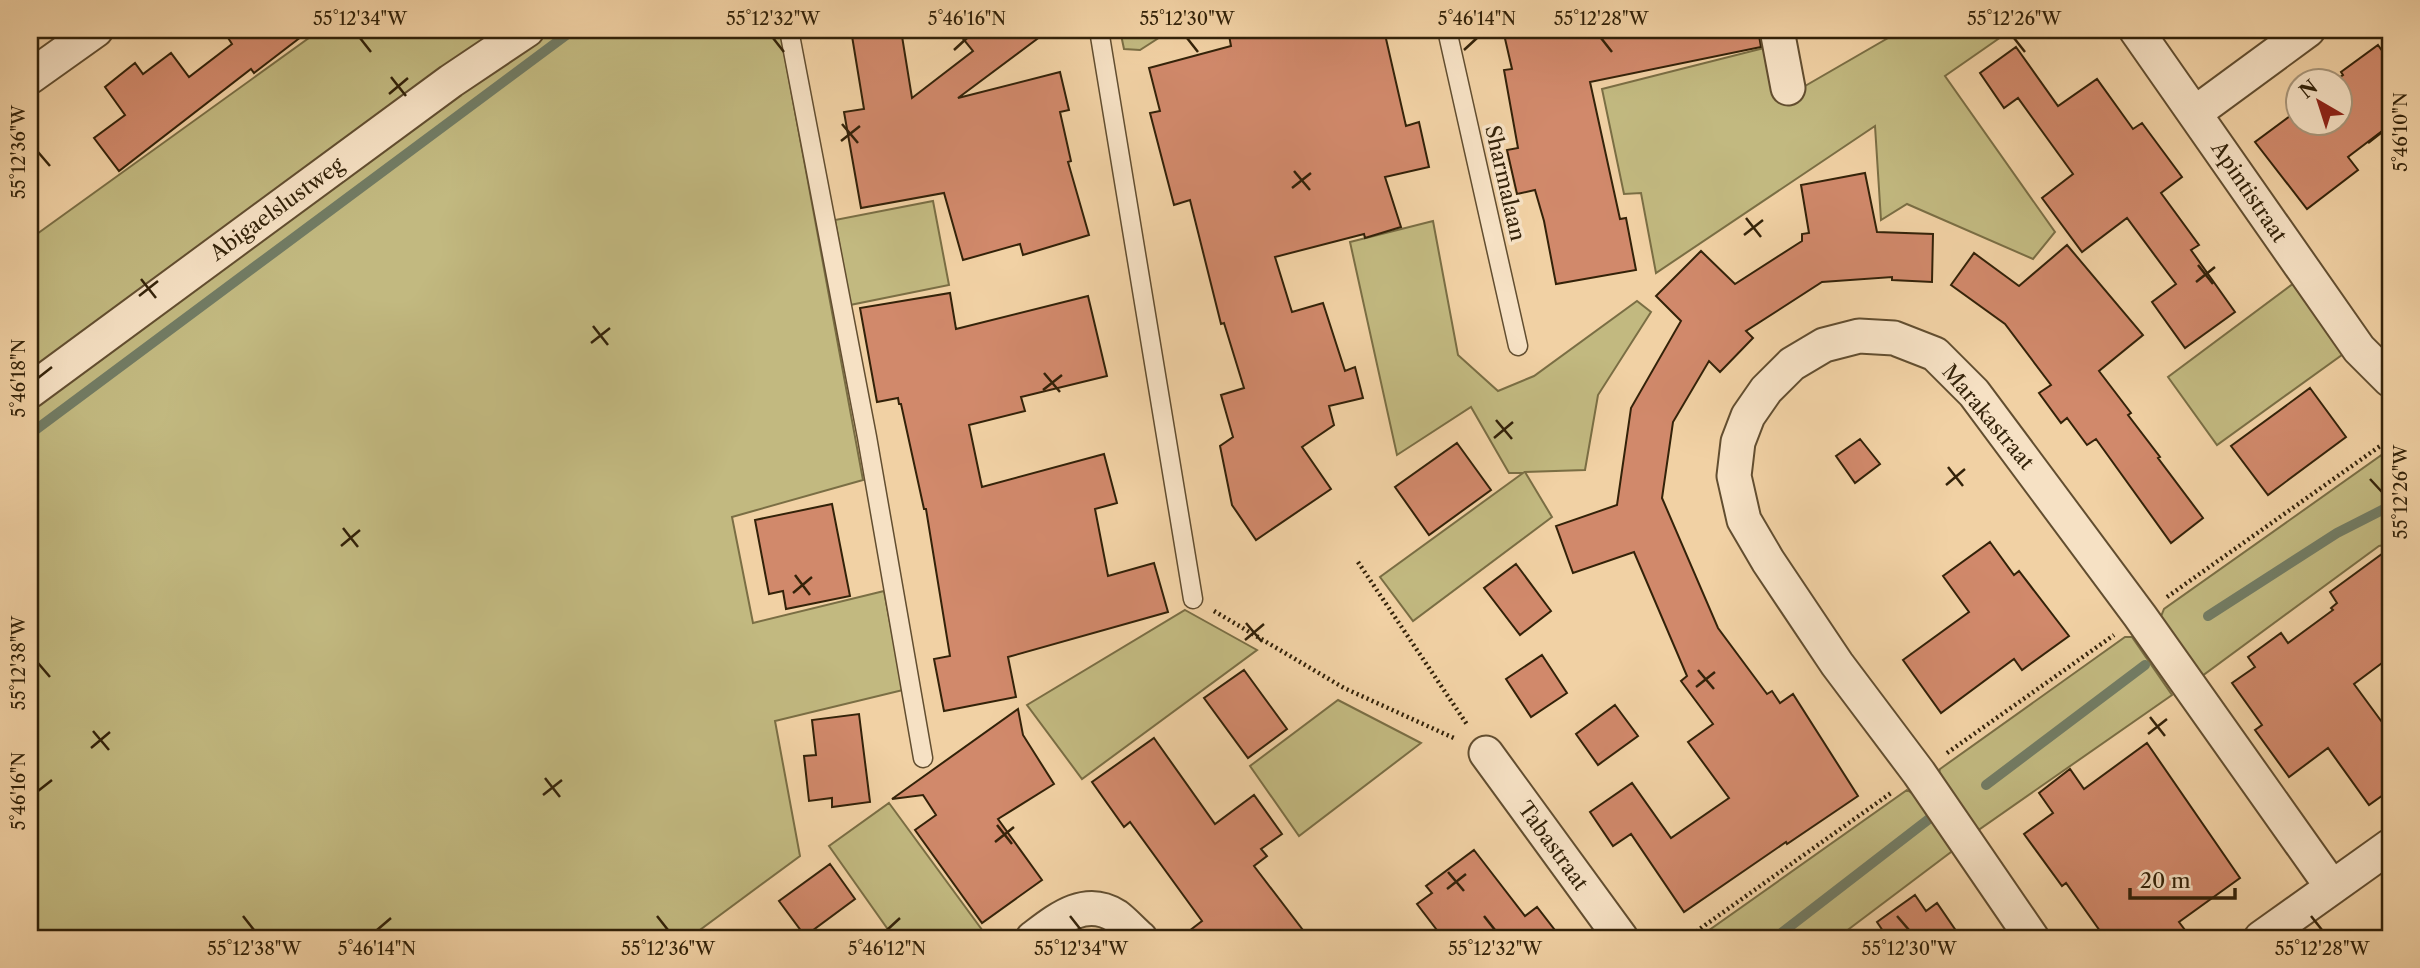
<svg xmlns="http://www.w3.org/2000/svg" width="2420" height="968" viewBox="0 0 2420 968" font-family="'Libre Caslon Text',serif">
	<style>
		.green { fill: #c2b980; stroke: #7a6e44; stroke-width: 2 }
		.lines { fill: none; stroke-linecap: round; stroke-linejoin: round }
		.stream { stroke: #727c64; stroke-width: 10 }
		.building { fill: #d1896b; stroke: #332209; stroke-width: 2 }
		.service-casing { stroke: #624e30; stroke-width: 21 }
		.minor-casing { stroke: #624e30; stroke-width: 37 }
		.path { stroke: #332209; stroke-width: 4.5; stroke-dasharray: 2 3.5; stroke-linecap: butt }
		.service { stroke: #f6e1c4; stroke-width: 18 }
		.minor { stroke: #f6e1c4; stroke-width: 33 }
		.ticks { fill: none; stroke: #332209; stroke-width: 2.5 }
		.labels { text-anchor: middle; stroke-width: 7; stroke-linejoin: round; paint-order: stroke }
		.street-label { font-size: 21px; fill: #332209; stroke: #f6e1c4 }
		.neatline { fill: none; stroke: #332209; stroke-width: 2.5 }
		.ticks-label { font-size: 18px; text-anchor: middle; fill: #332209 }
	</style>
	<rect width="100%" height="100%" fill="#f1d1a4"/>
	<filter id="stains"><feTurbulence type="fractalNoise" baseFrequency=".00286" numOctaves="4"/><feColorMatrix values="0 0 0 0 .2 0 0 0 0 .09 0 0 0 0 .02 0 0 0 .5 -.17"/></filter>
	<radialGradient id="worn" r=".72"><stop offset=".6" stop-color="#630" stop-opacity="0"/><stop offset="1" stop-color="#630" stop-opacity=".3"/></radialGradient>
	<!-- green -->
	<path class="green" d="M320,30H512L30,380V239Z
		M545,30H780L863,480L732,517L753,623L884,591L903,690L775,721L800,856L689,938H30V404L451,94Z
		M1120,30H1171L1140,50L1124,49Z
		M1902,30H2011L1945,76L2055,232L2033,259L1907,204L1881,220L1875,126L1656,273L1641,193L1624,194L1602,89L1768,47L1779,101Z
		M933,201L949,285L850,305L835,220Z
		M1433,221L1458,355L1498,391L1534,376L1637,301L1651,312L1598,395L1585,470L1525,472L1552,517L1413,621L1380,577L1523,473H1509L1471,407L1397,455L1350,242Z
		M2294,283L2346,352L2217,445L2168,377Z
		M2390,449V544L2379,546L2202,676L2160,619L2164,609Z
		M1185,610L1257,650L1082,779L1027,705Z
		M2125,637H2132L2172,695L1977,831L1938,777L1940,769Z
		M1338,700L1421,743L1299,836L1250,766Z
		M1907,790L1918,797L1955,849L1837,938H1698Z
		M889,803L988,938H894L829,846Z"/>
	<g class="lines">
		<!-- stream -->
		<path class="stream" d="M30,434L573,30
			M2208,616L2337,533L2390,506
			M1986,785L2145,665
			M1775,938L1929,819"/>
	</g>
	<!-- building -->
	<path class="building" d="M223,30H310L254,73L251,69L119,171L94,138L125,115L105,87L135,63L143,74L171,53L189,77L232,44Z
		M851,30H901L912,98L973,51L956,30H1049L958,98L1060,72L1069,110L1060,112L1071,161L1068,162L1089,235L1023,255L1020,244L963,260L944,193L861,208L844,112L864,109Z
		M1228,30H1384L1406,126L1419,122L1429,167L1385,177L1401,227L1365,238L1364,234L1275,257L1292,312L1323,303L1345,371L1355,367L1363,398L1329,406L1334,425L1302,447L1331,489L1256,540L1232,505L1220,446L1233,437L1221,395L1244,388L1224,323L1221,324L1190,200L1174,205L1150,113L1160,111L1149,68L1231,46Z
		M1503,30H1758L1761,47L1590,82L1620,219L1626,218L1636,270L1556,284L1544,221L1535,190L1517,194L1507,150L1518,148L1504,70L1512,69Z
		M2378,45L2390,62V125L2348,157L2358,170L2307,209L2255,142L2298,110V122H2340V80H2336L2343,75L2341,72Z
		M2016,47L2058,106L2097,79L2133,129L2142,123L2182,177L2161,193L2199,245L2191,250L2235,312L2185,348L2152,302L2176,284L2127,218L2082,252L2042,198L2073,174L2018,98L2004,108L1980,73Z
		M1865,173L1877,232L1933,234L1932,282L1892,280V277L1822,282L1746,331L1753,338L1720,372L1709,361L1673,422L1662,498L1718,628L1767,694L1772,691L1780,703L1793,694L1858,796L1787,844L1786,842L1684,912L1631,834L1613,846L1590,812L1632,783L1671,838L1729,798L1688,742L1713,724L1681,681L1687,676L1634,552L1573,573L1556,526L1617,505L1631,408L1681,321L1656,296L1701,251L1735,284L1802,241V234L1809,233L1801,185Z
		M2067,245L2143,335L2099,371L2131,413L2128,415L2160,457L2158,458L2203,518L2171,543L2096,439L2087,445L2067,418L2061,423L2039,393L2051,385L2005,324L1951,285L1974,253L2019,286Z
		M950,293L956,329L1088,296L1107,376L1021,397L1025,411L969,425L982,487L1104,454L1117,503L1095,509L1108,576L1154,563L1168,612L1008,657L1016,697L944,711L934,659L950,656L926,509H924L901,404H899L898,398L877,402L860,308Z
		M2310,388L2346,437L2268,495L2231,446Z
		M1860,439L1880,464L1855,483L1836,456Z
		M1457,443L1491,490L1429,535L1395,487Z
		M832,504L850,596L786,609L783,591L769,594L755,520Z
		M1990,542L2014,575L2019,571L2069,636L2022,670L2014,659L1941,713L1903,660L1969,612L1943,576Z
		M2390,548V657L2354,684L2390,733V790L2369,805L2328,748L2289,777L2255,730L2262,725L2232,683L2255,667L2248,657L2281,633L2288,643L2333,610L2331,608L2337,603L2330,592Z
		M1516,564L1551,611L1520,635L1484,588Z
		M1542,655L1567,693L1531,717L1506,679Z
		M1244,670L1287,729L1248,758L1204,698Z
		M1615,705L1638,736L1598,765L1576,734Z
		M1018,709L1023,735L1054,784L998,819L1042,880L982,923L915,830L936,815L923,795L892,799Z
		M859,714L870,802L832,807V798L809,801L804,756L816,755L812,720Z
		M1154,738L1215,824L1254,795L1282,834L1261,849L1267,856L1254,866L1309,938H1180L1202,921L1130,822L1124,827L1092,782Z
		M2147,743L2240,878L2179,922L2191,938H2105L2066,883L2062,886L2024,834L2053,813L2039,793L2070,769L2084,789Z
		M1474,850L1525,916L1537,907L1561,938H1443L1417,904L1432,893L1426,886Z
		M830,864L855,899L805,936L779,901Z
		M1915,895L1926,911L1937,903L1961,938H1885L1887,937L1877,922Z"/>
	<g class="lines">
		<!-- service casing -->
		<g class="service-casing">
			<path id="service" d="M789,30L867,437L923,758
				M1099,30L1193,599
				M1447,30L1518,346"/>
		</g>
		<!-- minor casing -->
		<g class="minor-casing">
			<path id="minor" d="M1777,30L1788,88
				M2136,30L2359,349L2390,380
				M30,77L96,30
				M2195,113L2308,30
				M30,391L451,81L527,30
				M1486,753L1621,938
				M1033,938C1057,920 1085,896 1116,916C1124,922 1132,931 1140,938
				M2032,938L1919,773L1837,664L1768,561L1744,520L1734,476L1738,442L1748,416L1766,390L1792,364L1824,345L1859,336L1894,338L1935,354L1974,393L2140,616L2332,887
				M2261,938L2390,846"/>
		</g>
		<!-- path -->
		<path class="path" d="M1358,562L1468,726
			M2167,597L2390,439
			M1214,611L1344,688L1456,739
			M1947,753L2114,635
			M1687,938L1891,793"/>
		<!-- service -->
		<use href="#service" class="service"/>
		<!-- minor -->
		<use href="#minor" class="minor"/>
	</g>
	<!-- ticks -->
	<path class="ticks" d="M360,38L371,52M773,38L784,52M1187,38L1198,52M1601,38L1612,52M2014,38L2025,52M954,50L967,38M1464,50L1477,38M391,77L406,96M389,94L408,78M842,124L858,143M841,141L860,126M2368,143L2382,132M38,152L50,166M1294,171L1310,190M1292,188L1311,173M1746,218L1761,237M1744,235L1763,220M2198,265L2213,284M141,279L156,298M2196,282L2215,267M139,296L158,281M593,326L608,345M591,343L610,328M1044,373L1060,392M38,378L52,367M1043,390L1062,375M1496,420L1512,439M1494,438L1513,422M1948,467L1963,486M2370,479L2382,492M1946,485L1965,469M343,528L358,547M341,546L360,530M795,575L810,595M793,593L812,577M1246,623L1262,642M1245,640L1264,624M38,663L50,677M1698,670L1714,689M1696,687L1715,672M2150,717L2165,736M93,731L109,750M2148,734L2167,719M91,748L110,732M545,778L560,797M38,791L52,780M543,795L562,780M997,825L1012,844M995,842L1014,827M1448,872L1464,891M1447,889L1466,874M243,916L254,930M657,916L668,930M1070,916L1081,930M1484,916L1495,930M1897,916L1909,930M2311,916L2322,930M377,930L391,918M887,930L900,918"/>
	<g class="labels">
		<!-- street labels -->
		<g class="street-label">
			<text transform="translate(1505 183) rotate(77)" y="7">Sharmalaan</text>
			<text transform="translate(2249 192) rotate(56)" y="7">Apintistraat</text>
			<text transform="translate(277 209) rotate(-36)" y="7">Abigaelslustweg</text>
			<text transform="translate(1988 417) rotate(50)" y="7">Marakastraat</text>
			<text transform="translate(1553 846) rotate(54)" y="7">Tabastraat</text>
		</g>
	</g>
	<!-- margin -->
	<rect width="2420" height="968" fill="none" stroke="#f1d1a4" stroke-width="77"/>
	<!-- north arrow -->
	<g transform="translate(2319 102) rotate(321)"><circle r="33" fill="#f6e1c4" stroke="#a89579" stroke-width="2"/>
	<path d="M0-5L12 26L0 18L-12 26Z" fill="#8f2418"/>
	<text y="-10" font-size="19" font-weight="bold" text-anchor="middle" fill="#332209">N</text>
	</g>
	<!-- scale -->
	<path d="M2130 888v10h105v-10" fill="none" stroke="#332209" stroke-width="3.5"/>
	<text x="2140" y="888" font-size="21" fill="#332209" stroke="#f6e1c4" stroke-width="5" paint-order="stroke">20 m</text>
	<rect x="38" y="38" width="2344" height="892" class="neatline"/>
	<g class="ticks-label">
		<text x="360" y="25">55°12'34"W</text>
		<text x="773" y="25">55°12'32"W</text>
		<text x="967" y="25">5°46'16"N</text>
		<text x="1187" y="25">55°12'30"W</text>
		<text x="1477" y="25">5°46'14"N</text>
		<text x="1601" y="25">55°12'28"W</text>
		<text x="2014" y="25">55°12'26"W</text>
		<text transform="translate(2401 132) rotate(-90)" y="6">5°46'10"N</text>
		<text transform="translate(19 152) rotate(-90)" y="6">55°12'36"W</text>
		<text transform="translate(19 378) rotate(-90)" y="6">5°46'18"N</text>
		<text transform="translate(2401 492) rotate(-90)" y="6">55°12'26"W</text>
		<text transform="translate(19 663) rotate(-90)" y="6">55°12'38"W</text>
		<text transform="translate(19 791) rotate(-90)" y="6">5°46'16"N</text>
		<text x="254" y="955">55°12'38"W</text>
		<text x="377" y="955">5°46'14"N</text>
		<text x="668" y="955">55°12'36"W</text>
		<text x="887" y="955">5°46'12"N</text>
		<text x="1081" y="955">55°12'34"W</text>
		<text x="1495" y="955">55°12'32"W</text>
		<text x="1909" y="955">55°12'30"W</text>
		<text x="2322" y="955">55°12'28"W</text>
	</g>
	<rect width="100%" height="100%" filter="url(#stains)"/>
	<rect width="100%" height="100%" fill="url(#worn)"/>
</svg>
